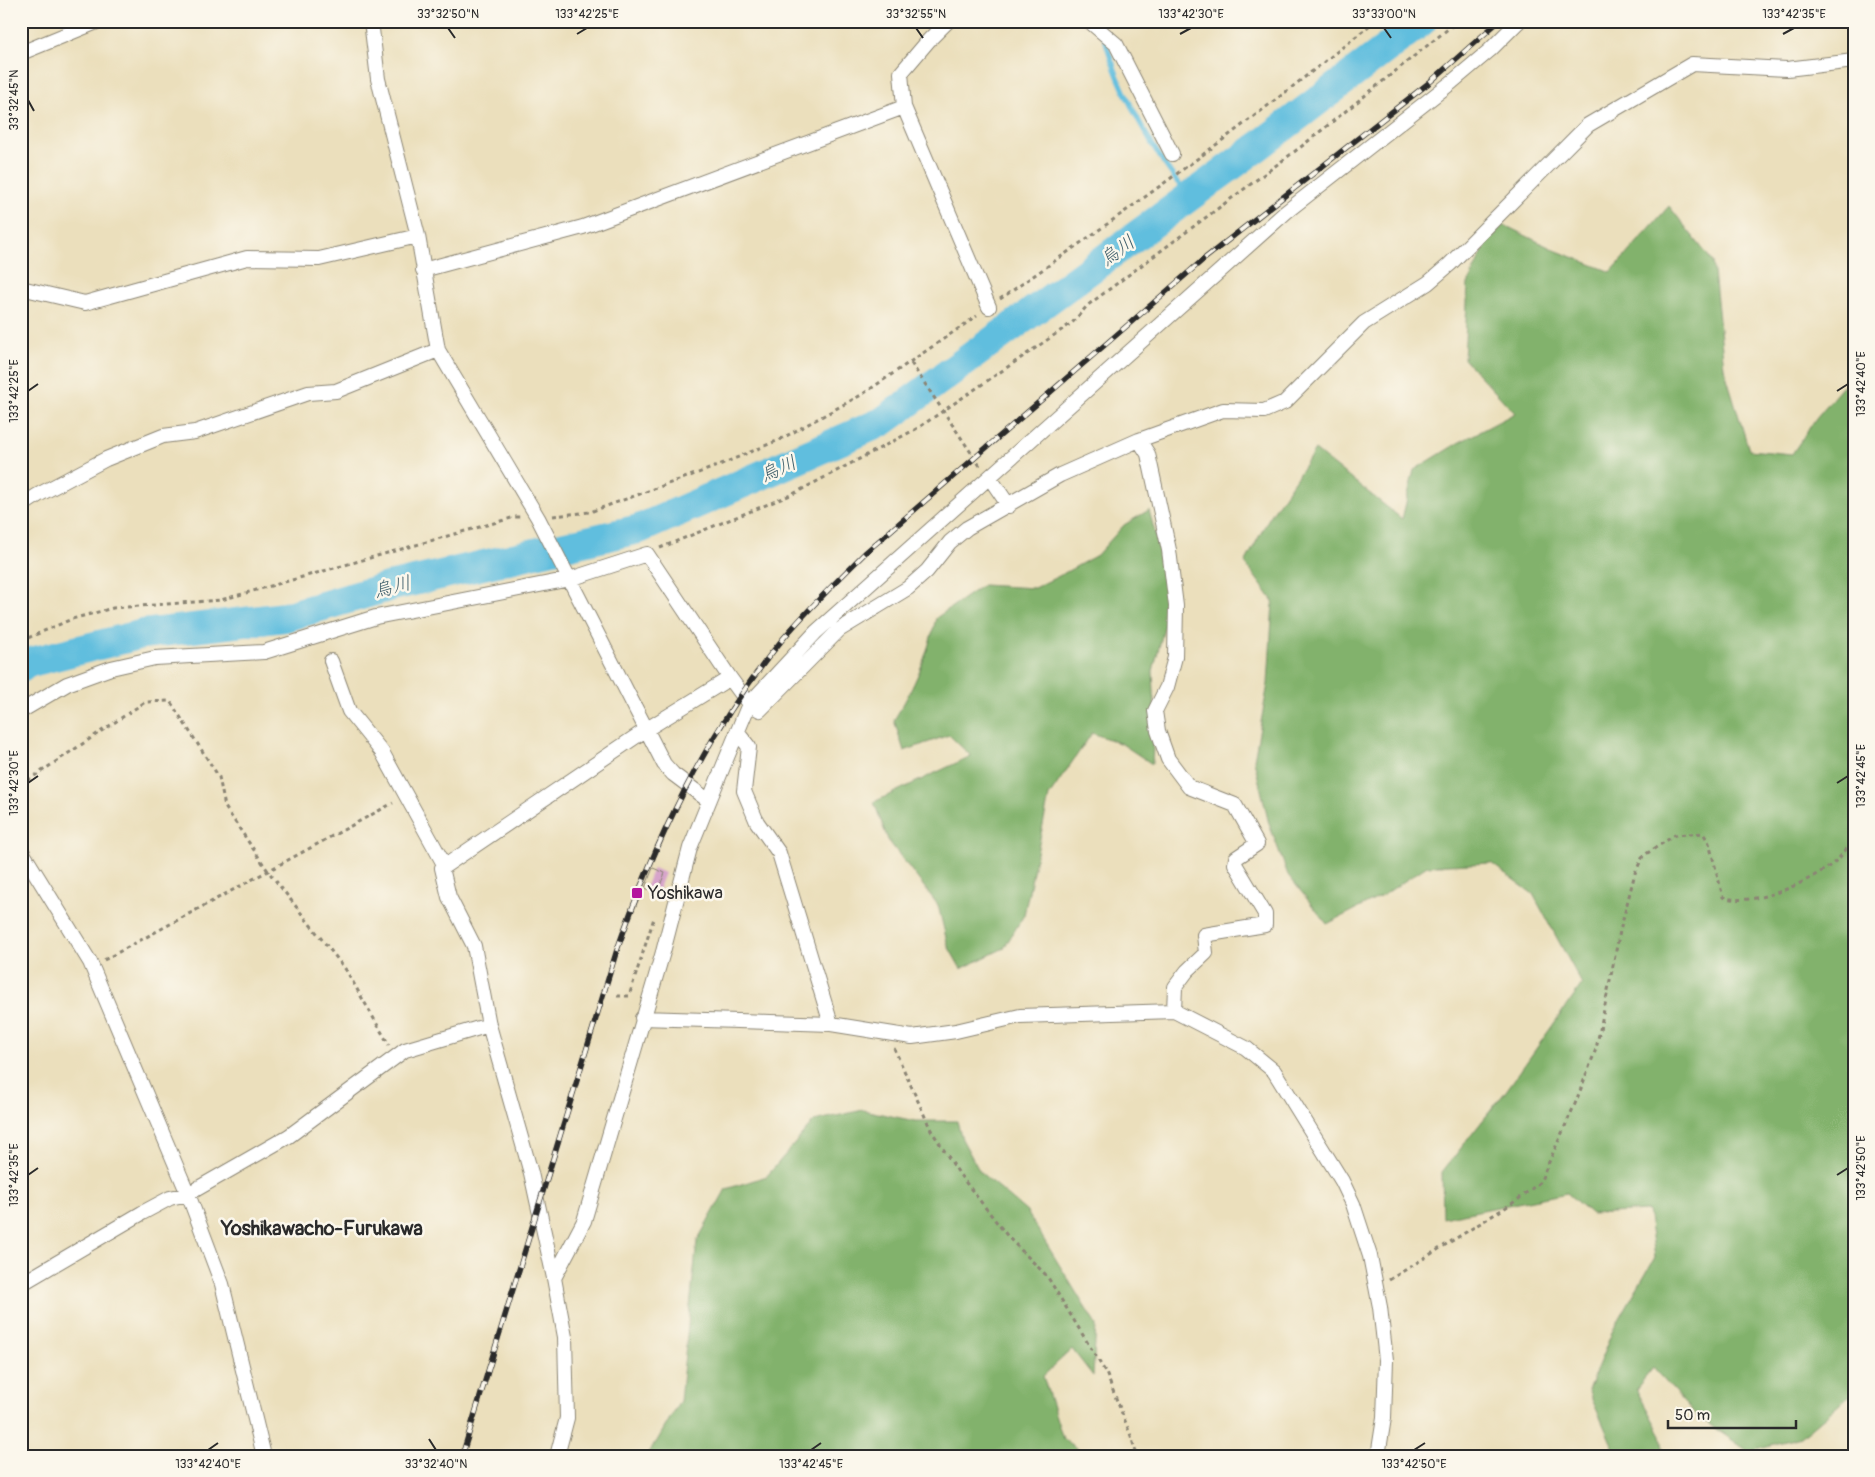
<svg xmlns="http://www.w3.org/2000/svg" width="1875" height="1477" viewBox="0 0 1875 1477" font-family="Pangolin,'Klee One',sans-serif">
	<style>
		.forest { fill: #82b26c; stroke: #566e4c }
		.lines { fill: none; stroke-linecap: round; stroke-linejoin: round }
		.stream { stroke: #60bede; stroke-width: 5 }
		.river { stroke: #60bede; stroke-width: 30 }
		.building { fill: #d7a4cb }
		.minor-casing { stroke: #8b8574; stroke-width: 16 }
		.path { stroke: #8b8574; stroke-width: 3; stroke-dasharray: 4 4; stroke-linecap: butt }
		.minor { stroke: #fff; stroke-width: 14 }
		.rail-casing { stroke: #2b2b2b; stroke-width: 5.5 }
		.rail { stroke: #fbf7ec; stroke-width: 4; stroke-dasharray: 11; stroke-linecap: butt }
		.ticks { fill: none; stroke: #2b2b2b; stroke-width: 2 }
		.poi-dot { fill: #b5179e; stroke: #fbf7ec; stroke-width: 2 }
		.labels { text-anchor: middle; stroke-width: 5; stroke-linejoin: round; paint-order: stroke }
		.poi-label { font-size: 18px; fill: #2b2b2b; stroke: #fbf7ec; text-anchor: start }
		.water-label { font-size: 19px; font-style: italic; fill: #3e5e6a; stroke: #fbf7ec }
		.quarter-label { font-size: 20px; font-weight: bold; fill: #2b2b2b; stroke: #fbf7ec }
		.neatline { fill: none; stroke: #2b2b2b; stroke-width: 2 }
		.ticks-label { font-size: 12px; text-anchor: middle; fill: #2b2b2b }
	</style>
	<rect width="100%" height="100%" fill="#fbf7ec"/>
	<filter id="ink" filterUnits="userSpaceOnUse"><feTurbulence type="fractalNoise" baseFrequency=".02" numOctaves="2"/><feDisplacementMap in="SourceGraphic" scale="10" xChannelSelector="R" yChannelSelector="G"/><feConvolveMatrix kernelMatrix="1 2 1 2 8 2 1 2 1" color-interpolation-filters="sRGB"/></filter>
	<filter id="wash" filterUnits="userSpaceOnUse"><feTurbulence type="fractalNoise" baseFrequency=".0096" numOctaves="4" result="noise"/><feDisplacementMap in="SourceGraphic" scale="20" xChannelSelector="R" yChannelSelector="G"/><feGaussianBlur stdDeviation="1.12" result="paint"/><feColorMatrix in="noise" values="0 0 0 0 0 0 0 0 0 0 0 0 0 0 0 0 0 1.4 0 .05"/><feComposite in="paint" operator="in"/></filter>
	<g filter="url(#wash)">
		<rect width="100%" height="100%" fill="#ebdfbc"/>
		<!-- forest -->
		<path class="forest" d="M1669,206L1713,262L1724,368L1749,450L1792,454L1816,418L1854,373V1392L1801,1437L1748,1451L1697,1416L1653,1368L1636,1389L1661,1435L1664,1456H1617L1588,1390L1613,1330L1655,1257L1648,1211L1591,1214L1567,1193L1443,1218L1442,1172L1506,1091L1582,984L1533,894L1491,863L1427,866L1382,896L1327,924L1288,875L1269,824L1254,760L1268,684L1273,601L1245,563L1269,518L1315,450L1402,519L1414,470L1458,443L1515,413L1464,359L1468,284L1496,221L1557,251L1611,272Z
			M1149,510L1162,559L1167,616L1153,671L1155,711L1152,764L1122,744L1092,733L1049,796L1024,915L1004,948L961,969L948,946L938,905L888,840L874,802L971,756L949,735L904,751L894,720C916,684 926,659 936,618L983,585L1034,588L1059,576L1097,555L1124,525Z
			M863,1110L915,1121H957L962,1139L980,1172L1027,1212L1096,1325L1093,1376L1072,1349L1043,1376L1063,1439L1088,1456H645L657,1441L680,1401L697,1241L726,1189L767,1176L814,1121Z"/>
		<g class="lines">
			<!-- stream -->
			<path class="stream" d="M1105,39C1119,90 1155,157 1190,198"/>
			<!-- river -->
			<path class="river" d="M21,668L27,663L143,634L285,617L388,587L639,529L882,422L1260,145L1422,21"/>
		</g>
		<g id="blocks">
			<!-- building -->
			<path class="building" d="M653,868L665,873L657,893L645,888Z"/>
		</g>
	</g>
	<g filter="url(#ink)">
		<use href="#blocks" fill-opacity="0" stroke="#8b8574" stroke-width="1"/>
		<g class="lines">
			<!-- minor casing -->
			<g class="minor-casing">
				<path id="minor" d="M371,21L378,79L418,236L438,350L538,518L664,764L673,774L709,801
					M948,21L929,40L901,73L904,107L989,307
					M1089,21L1116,44L1172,154
					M21,53L99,21
					M423,270L583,227L904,107
					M21,288L85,303L247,258L319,259L418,236
					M1139,440L1148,454L1169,550L1176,606L1175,657L1167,687L1155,711L1158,731L1168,759L1189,787L1235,805L1257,844L1236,858L1235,864L1265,914V925L1204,935L1206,953L1187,971L1175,987L1174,1011
					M990,478L1009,506
					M21,506L38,495L106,459L163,436L195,432L308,393L336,391L438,350
					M331,661L349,711L382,752L445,866
					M21,711L67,684L111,668L155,658L264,652L376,617L570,579L647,554L730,678L749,704L760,710L839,630L908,588L927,571L950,542L967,528L1060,475L1139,440L1223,410L1264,411L1285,402L1364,323L1428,283L1450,264L1588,125L1692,64L1787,69L1854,61
					M737,732L749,747L744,791L757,822L779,853L831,1024
					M21,850L90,962L188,1194L222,1284L264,1456
					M642,1018L831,1024L912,1037L956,1031L1020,1016L1174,1011L1246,1048L1274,1071L1342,1181L1353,1204L1370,1256L1380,1307L1386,1360L1384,1418L1378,1456
					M554,1278L531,1173L489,1025L474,946L449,897L442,868L647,729L730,678
					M21,1284L142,1213L170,1198L188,1194L289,1136L405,1050L489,1025
					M557,1456L567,1418L565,1337L554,1278L584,1221L663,952L690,848L725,762L749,704L816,632L1286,212L1452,82L1490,50L1519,21"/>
			</g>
			<!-- path -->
			<path class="path" d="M1000,299C1128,211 1255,119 1375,21
				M911,363L980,466
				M553,516L590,512L712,468L779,440L863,394L977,316
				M660,548L793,494L918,428L1072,323L1088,305L1302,146L1458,21
				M21,641L72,619L113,608L221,600L515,517H522
				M21,785L145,702L170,701L219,777L225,807L268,871L346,970L389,1045
				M104,960L393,803
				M617,996H629L654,918
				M894,1048L931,1130L960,1175L1009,1238L1047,1276L1106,1373L1131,1436L1137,1456
				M1389,1280L1516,1201L1540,1182L1575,1104L1596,1049L1620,931L1635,873L1643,856L1675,835L1703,833L1709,843L1723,897C1754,908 1813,881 1837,860C1843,854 1848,846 1854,839"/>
			<!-- minor -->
			<use href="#minor" class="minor"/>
			<!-- rail casing -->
			<g class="rail-casing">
				<path id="rail" d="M462,1456L616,953C655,841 706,733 782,640C808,609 837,581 866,552L1204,259L1430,82L1499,21"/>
			</g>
			<!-- rail -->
			<use href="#rail" class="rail"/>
		</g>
	</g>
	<!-- ticks -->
	<path class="ticks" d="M448,28L455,38M916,28L923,38M1384,28L1391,38M577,34L587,28M1180,34L1191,28M1783,34L1794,28M28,100L34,111M28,391L38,384M1837,391L1848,384M28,783L38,776M1837,783L1848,776M28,1175L38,1168M1837,1175L1848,1168M429,1439L436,1450M208,1450L218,1443M811,1450L821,1443M1414,1450L1425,1443"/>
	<!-- markers -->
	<rect class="poi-dot" x="631" y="887" width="12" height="12" rx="2.5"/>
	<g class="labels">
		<!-- poi labels -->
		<g class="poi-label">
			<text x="648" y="899">Yoshikawa</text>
		</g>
		<!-- water labels -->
		<g class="water-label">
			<text transform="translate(1117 250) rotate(-36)" y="7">烏川</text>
			<text transform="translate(778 468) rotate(-24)" y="7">烏川</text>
			<text transform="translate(392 586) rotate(-14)" y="7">烏川</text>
		</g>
		<!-- quarter labels -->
		<g class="quarter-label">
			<text x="322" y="1235">Yoshikawacho-Furukawa</text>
		</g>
	</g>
	<!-- margin -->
	<rect width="1875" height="1477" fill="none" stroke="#fbf7ec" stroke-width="55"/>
	<!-- scale -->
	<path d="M1668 1420v8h128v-8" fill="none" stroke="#2b2b2b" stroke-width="2.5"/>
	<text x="1675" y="1420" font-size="15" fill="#2b2b2b" stroke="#fbf7ec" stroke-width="4" paint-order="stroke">50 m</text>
	<rect x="28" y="28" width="1820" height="1422" class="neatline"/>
	<g class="ticks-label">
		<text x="448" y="18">33°32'50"N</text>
		<text x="587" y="18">133°42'25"E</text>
		<text x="916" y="18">33°32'55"N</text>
		<text x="1191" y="18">133°42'30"E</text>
		<text x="1384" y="18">33°33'00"N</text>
		<text x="1794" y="18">133°42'35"E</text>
		<text transform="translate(14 100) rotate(-90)" y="4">33°32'45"N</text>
		<text transform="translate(1861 384) rotate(-90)" y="4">133°42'40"E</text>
		<text transform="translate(14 391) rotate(-90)" y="4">133°42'25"E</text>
		<text transform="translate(1861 776) rotate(-90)" y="4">133°42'45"E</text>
		<text transform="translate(14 783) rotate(-90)" y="4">133°42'30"E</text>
		<text transform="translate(1861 1168) rotate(-90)" y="4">133°42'50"E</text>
		<text transform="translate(14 1175) rotate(-90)" y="4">133°42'35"E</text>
		<text x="208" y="1468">133°42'40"E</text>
		<text x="436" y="1468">33°32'40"N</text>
		<text x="811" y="1468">133°42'45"E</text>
		<text x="1414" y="1468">133°42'50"E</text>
	</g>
</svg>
